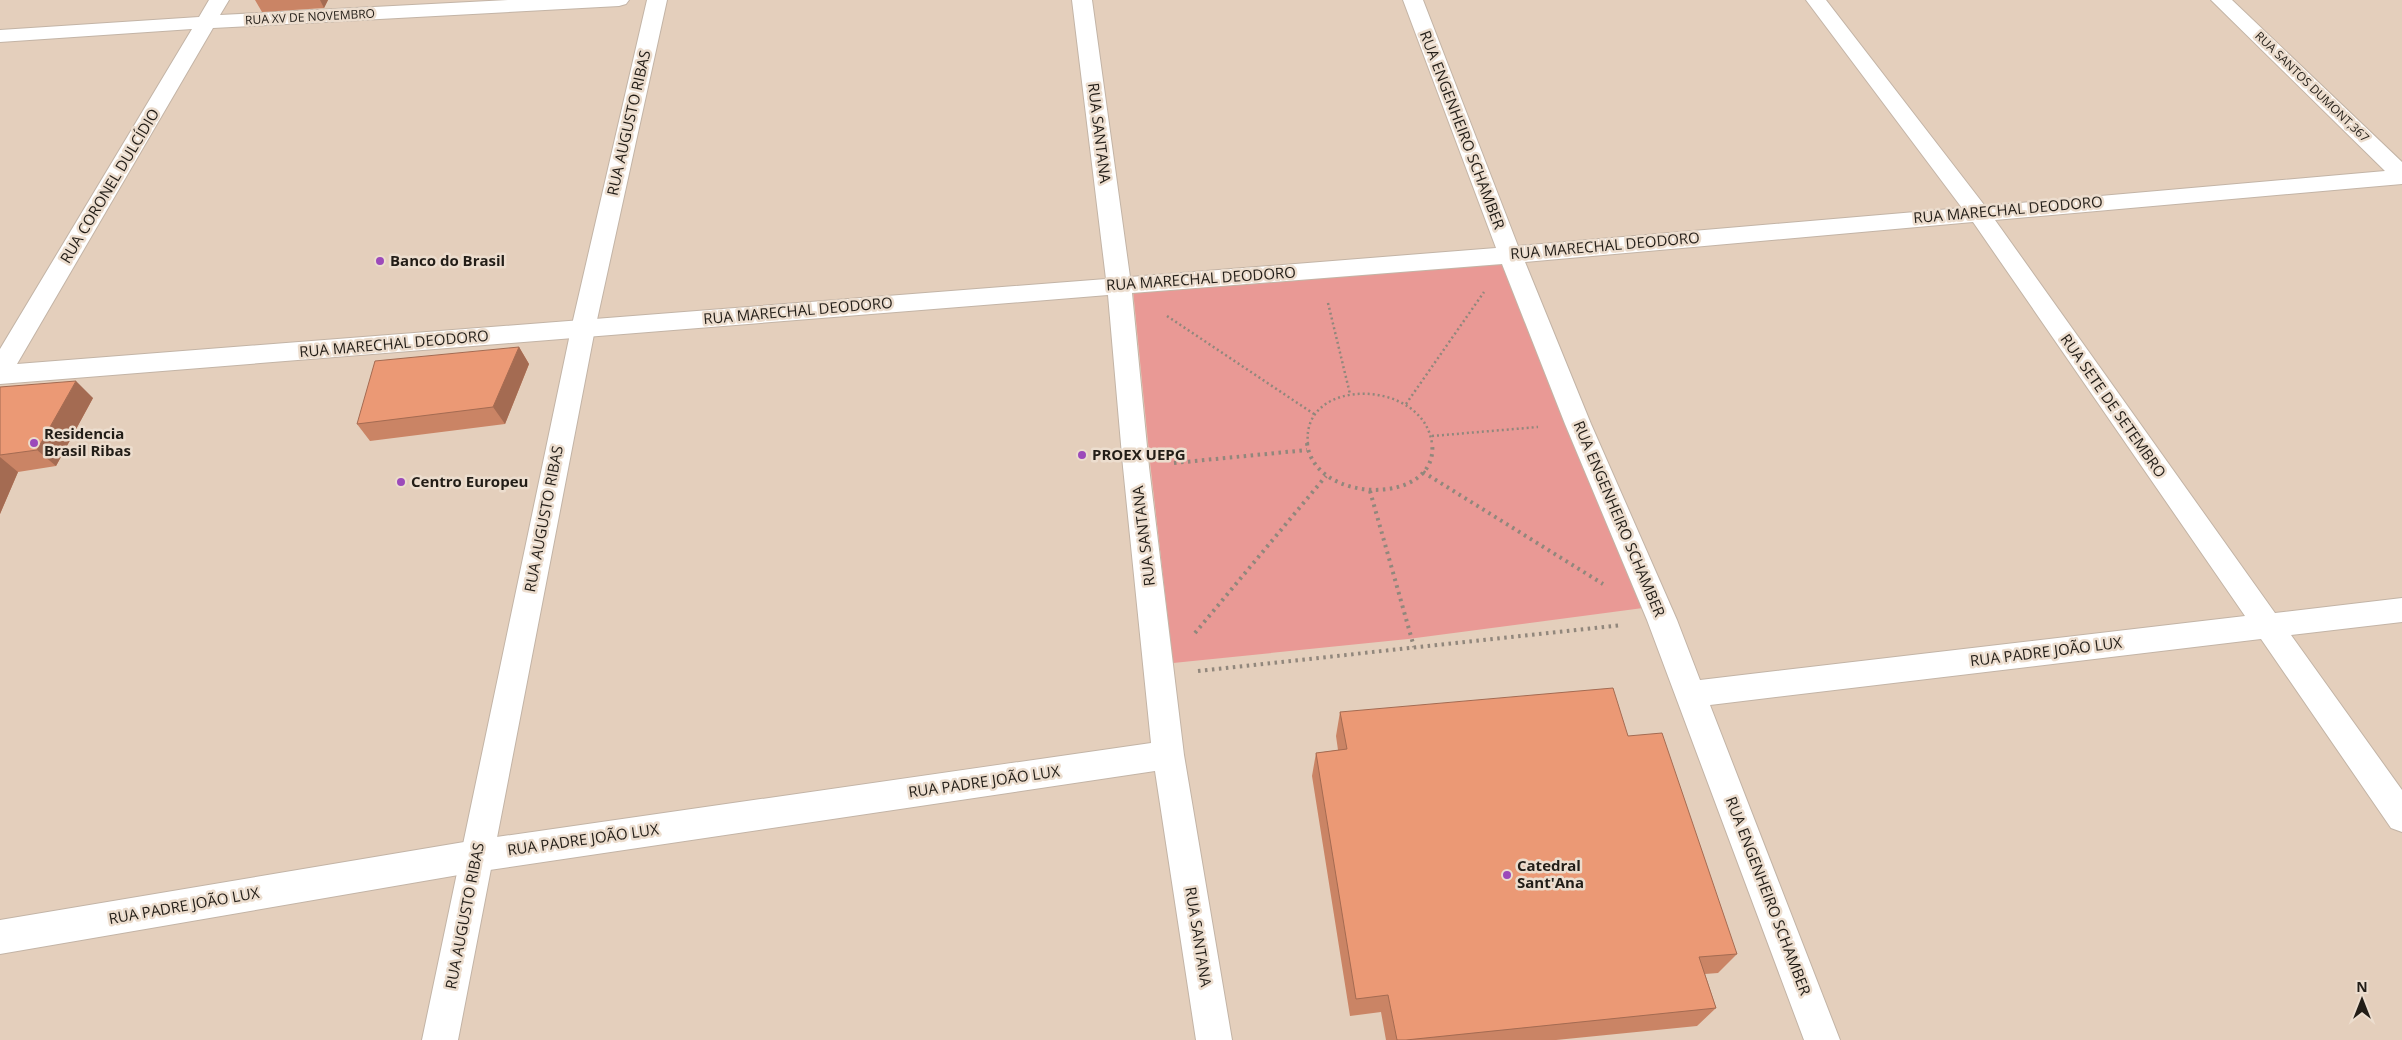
<svg xmlns="http://www.w3.org/2000/svg" width="2402" height="1040" viewBox="0 0 2402 1040" font-family="'Open Sans',sans-serif">
	<style>
		.built { fill: #e4cfbc }
		.green { fill: #e99995 }
		.lines { fill: none; stroke-linecap: round; stroke-linejoin: round }
		.minor-casing { stroke: #c3b4a6; stroke-width: 2 }
		.secondary-casing { stroke: #c3b4a6; stroke-width: 2 }
		.path-far1 { stroke: #91877c; stroke-width: 2.5; stroke-dasharray: 2 3; stroke-linecap: butt }
		.path { stroke: #91877c; stroke-width: 4; stroke-dasharray: 2.5 4.5; stroke-linecap: butt }
		.minor { fill: #fff; fill-rule: evenodd }
		.secondary { fill: #fff; fill-rule: evenodd }
		.wall { fill: #ca8465 }
		.shaded-wall { fill: #a46b52 }
		.building { fill: #eb9975; stroke: #a46b52 }
		.poi-dot { fill: #9c4aba; stroke: #ecddce; stroke-width: 2 }
		.labels { text-anchor: middle; stroke-width: 5; stroke-linejoin: round; paint-order: stroke }
		.far-street-label { font-size: 12px; fill: #221d17; stroke: #ecddce }
		.street-label { font-size: 15px; fill: #221d17; stroke: #ecddce }
		.poi-label { font-size: 15px; font-weight: bold; fill: #221d17; stroke: #ecddce; text-anchor: start }
	</style>
	<rect width="100%" height="100%" fill="#ecddce"/>
	<!-- built -->
	<path class="built" d="M0,0H2402V1040H0Z"/>
	<!-- green -->
	<path class="green" d="M1502,264L1643,608L1408,639L1173,663L1150,462L1133,290Z"/>
	<g class="lines">
		<!-- minor casing -->
		<g class="minor-casing">
			<path id="minor" d="M209,0H229L220,15L508,0H629L626,4L619,6L213,28L17,364L1106,279L1072,0H1092L1130,277L1496,248L1403,0H1423L1518,246L1962,208L1806,0H1826L1985,206L2385,171L2211,0H2232L2402,162V184L1995,220L2275,613L2402,598V622L2291,635L2402,790V832L2391,828L2261,639L1710,705L1840,1040H1804L1647,620L1565,424L1502,264L1132,293L1149,467L1184,755L1232,1040H1196L1155,771L476,872L0,954V920L476,840L1151,743L1123,467L1108,295L0,384V349L192,29L0,42V30L199,17ZM1973,222L2245,616L1700,680L1677,620L1591,424L1525,262Z"/>
		</g>
		<!-- secondary casing -->
		<g class="secondary-casing">
			<path id="secondary" d="M647,0H667L595,329L458,1040H422L571,329Z"/>
		</g>
		<!-- path-far1 -->
		<path class="path-far1" d="M1328,303L1350,394
			M1167,316L1314,414
			M1406,404L1484,292
			M1432,436L1538,427
			M1308,444C1300,376 1424,378 1432,444"/>
		<!-- path -->
		<path class="path" d="M1307,443C1314,505 1440,506 1432,443
			M1174,463L1307,450
			M1423,472L1603,584
			M1370,491L1414,647
			M1195,633L1326,476
			M1198,671L1622,625"/>
		<!-- minor -->
		<use href="#minor" class="minor"/>
		<!-- secondary -->
		<use href="#secondary" class="secondary"/>
	</g>
	<!-- wall -->
	<path class="wall" d="M255,0H328L324,8L262,12Z
		M519,347L529,364L505,424L370,441L357,424Z
		M0,387L93,398L56,466L18,472L0,514Z
		M1340,712L1628,736L1737,954L1718,973L1705,974L1716,1008L1697,1026L1556,1040H1386L1381,1012L1350,1016L1312,776L1316,753L1338,750L1336,736Z"/>
	<!-- shaded-wall -->
	<path class="shaded-wall" d="M320,0H328L324,8Z
		M519,347L529,364L505,424L493,407Z
		M76,381L93,398L56,466L37,450Z
		M0,457L18,472L0,514Z"/>
	<!-- building -->
	<path class="building" d="M519,347L493,407L357,424L375,361Z
		M76,381L37,450L0,455V387Z
		M1613,688L1628,736L1662,733L1737,954L1699,957L1716,1008L1406,1040H1397L1388,995L1356,999L1316,753L1347,749L1340,712Z"/>
	<!-- markers -->
	<g class="poi-dot">
		<circle cx="380" cy="261" r="5"/>
		<circle cx="34" cy="443" r="5"/>
		<circle cx="1082" cy="455" r="5"/>
		<circle cx="401" cy="482" r="5"/>
		<circle cx="1507" cy="875" r="5"/>
	</g>
	<g class="labels">
		<!-- far-street labels -->
		<g class="far-street-label">
			<text transform="translate(310 17) rotate(-3)" y="4">RUA XV DE NOVEMBRO</text>
			<text transform="translate(2312 87) rotate(44)" y="4">RUA SANTOS DUMONT,367</text>
		</g>
		<!-- street labels -->
		<g class="street-label">
			<text transform="translate(629 123) rotate(-77)" y="5">RUA AUGUSTO RIBAS</text>
			<text transform="translate(1462 130) rotate(69)" y="5">RUA ENGENHEIRO SCHAMBER</text>
			<text transform="translate(1099 133) rotate(83)" y="5">RUA SANTANA</text>
			<text transform="translate(110 186) rotate(-59)" y="5">RUA CORONEL DULCÍDIO</text>
			<text transform="translate(2008 210) rotate(-5)" y="5">RUA MARECHAL DEODORO</text>
			<text transform="translate(1605 246) rotate(-5)" y="5">RUA MARECHAL DEODORO</text>
			<text transform="translate(1201 279) rotate(-4)" y="5">RUA MARECHAL DEODORO</text>
			<text transform="translate(798 311) rotate(-5)" y="5">RUA MARECHAL DEODORO</text>
			<text transform="translate(394 344) rotate(-5)" y="5">RUA MARECHAL DEODORO</text>
			<text transform="translate(2113 406) rotate(55)" y="5">RUA SETE DE SETEMBRO</text>
			<text transform="translate(544 519) rotate(-79)" y="5">RUA AUGUSTO RIBAS</text>
			<text transform="translate(1619 519) rotate(67)" y="5">RUA ENGENHEIRO SCHAMBER</text>
			<text transform="translate(1144 536) rotate(-97)" y="5">RUA SANTANA</text>
			<text transform="translate(2046 652) rotate(-7)" y="5">RUA PADRE JOÃO LUX</text>
			<text transform="translate(984 782) rotate(-8)" y="5">RUA PADRE JOÃO LUX</text>
			<text transform="translate(583 840) rotate(-8)" y="5">RUA PADRE JOÃO LUX</text>
			<text transform="translate(1768 896) rotate(69)" y="5">RUA ENGENHEIRO SCHAMBER</text>
			<text transform="translate(184 906) rotate(-10)" y="5">RUA PADRE JOÃO LUX</text>
			<text transform="translate(465 916) rotate(-79)" y="5">RUA AUGUSTO RIBAS</text>
			<text transform="translate(1198 937) rotate(81)" y="5">RUA SANTANA</text>
		</g>
		<!-- poi labels -->
		<g class="poi-label">
			<text x="390" y="266">Banco do Brasil</text>
			<text x="44" y="439">Residencia<tspan x="44" dy="17">Brasil Ribas</tspan></text>
			<text x="1092" y="460">PROEX UEPG</text>
			<text x="411" y="487">Centro Europeu</text>
			<text x="1517" y="871">Catedral<tspan x="1517" dy="17">Sant'Ana</tspan></text>
		</g>
	</g>
	<!-- north arrow -->
	<g transform="translate(2362 1000)" stroke="#ecddce" stroke-width="4" paint-order="stroke">
	<path d="M0-4L9 19L0 12L-9 19Z" fill="#221d17"/>
	<text y="-8" font-size="14" font-weight="bold" text-anchor="middle" fill="#221d17">N</text>
	</g>
</svg>
